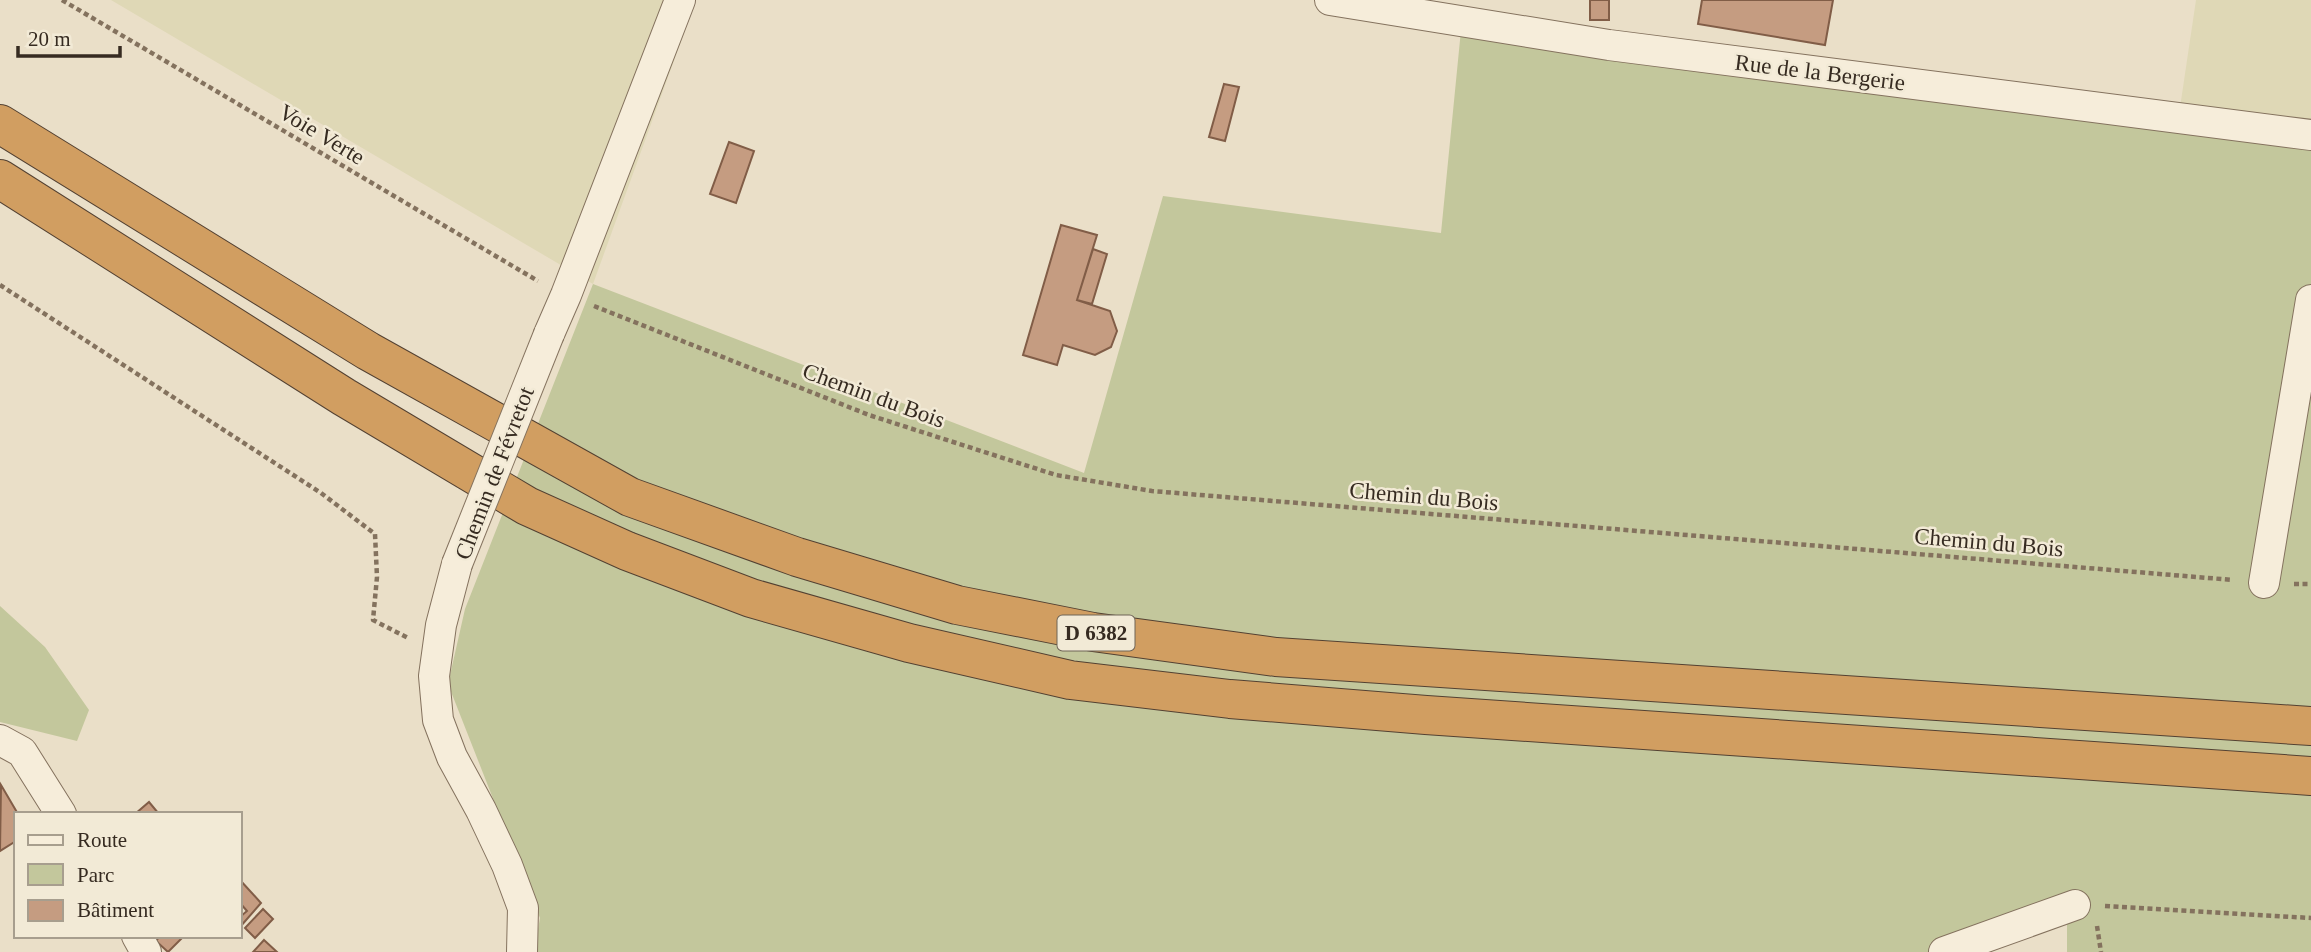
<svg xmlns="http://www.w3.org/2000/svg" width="2311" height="952" viewBox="0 0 2311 952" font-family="'Times New Roman',serif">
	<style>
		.farmland { fill: #dfd8b6 }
		.green { fill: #c3c79c }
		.building { fill: #c59c81; stroke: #815d47; stroke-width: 2 }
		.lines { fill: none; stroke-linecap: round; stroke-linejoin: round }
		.street-casing { stroke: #84725e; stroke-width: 32 }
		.highway-casing { stroke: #534132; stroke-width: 40 }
		.path { stroke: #84725e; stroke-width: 4.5; stroke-dasharray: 5 3.5; stroke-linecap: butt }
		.street { stroke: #f6edda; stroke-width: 30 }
		.highway { stroke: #d19e61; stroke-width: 38 }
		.street-bridge-casing { stroke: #84725e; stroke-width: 32; stroke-linecap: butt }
		.street-bridge { stroke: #f6edda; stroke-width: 30 }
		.labels { text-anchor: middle; stroke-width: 5; stroke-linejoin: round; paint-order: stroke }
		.shield { fill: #f2ead6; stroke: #6e6457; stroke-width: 2 }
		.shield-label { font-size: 21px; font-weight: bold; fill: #362b21 }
		.street-label { font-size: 23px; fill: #362b21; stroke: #f2ead6 }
	</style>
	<rect width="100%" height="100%" fill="#eadfc8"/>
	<!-- farmland -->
	<path class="farmland" d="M111,0H696L593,284Z
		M2196,0H2311V143L2178,121Z"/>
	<!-- green -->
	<path class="green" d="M1461,30L2311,143V952H2067V917L1958,952H534L540,918L448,684L465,609L593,284L1084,473L1163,196L1441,233Z
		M0,606L45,647L89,710L77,741L0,722Z"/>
	<!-- building -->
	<path class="building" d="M1590,0H1609V20H1590Z
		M1702,0H1833L1825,45L1698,24Z
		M1224,84L1239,87L1225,141L1209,137Z
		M729,142L754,151L736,203L710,194Z
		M1061,225L1097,235L1077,300L1110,311L1117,331L1111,347L1095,355L1063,345L1057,365L1023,355Z
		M1093,249L1107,254L1092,304L1077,300Z
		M1,785L18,814H16V841L0,851Z
		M149,802L159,814H135Z
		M240,880L261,903L240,927V917L247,911L240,903Z
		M263,909L273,919L255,938L245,928Z
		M160,936H184L168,952L156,941Z
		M264,940L277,952H253Z"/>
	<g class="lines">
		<!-- street casing -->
		<g class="street-casing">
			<path id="street" d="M1330,0L1609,45L2311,135
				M549,334L566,295L680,0
				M457,564L441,625L434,676L438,720L452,757L481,810L507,865L523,908L522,952
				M2264,583L2311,300
				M0,740L22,752L61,814
				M137,936L146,952
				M1944,952L2075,905"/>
		</g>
		<!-- highway casing -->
		<g class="highway-casing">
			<path id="highway" d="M0,124L368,351L630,497L797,557L957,605L1093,632L1276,657L2311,726
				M0,179L344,397L527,506L627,551L751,598L909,643L1070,680L1230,699L1426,715L2311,776"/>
		</g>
		<!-- path -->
		<path class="path" d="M62,0L538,281
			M0,285L321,493L375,534L377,577L373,620L408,638
			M594,306L869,415L1056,475L1152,491L2233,580
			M2294,584H2311
			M2105,906L2311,918
			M2097,926L2101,952"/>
		<!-- street -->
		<use href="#street" class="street"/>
		<!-- highway -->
		<use href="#highway" class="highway"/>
		<!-- street-bridge casing -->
		<g class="street-bridge-casing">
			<path id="street-bridge" d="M457,564L549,334"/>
		</g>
		<!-- street-bridge -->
		<use href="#street-bridge" class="street-bridge"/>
	</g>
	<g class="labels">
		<!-- shield labels -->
		<rect class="shield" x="1057.5" y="615.5" width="77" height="35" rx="5"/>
		<g class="shield-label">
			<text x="1096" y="640">D 6382</text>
		</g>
		<!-- street labels -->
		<g class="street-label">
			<text transform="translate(1820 72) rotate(7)" y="8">Rue de la Bergerie</text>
			<text transform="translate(322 134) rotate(31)" y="8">Voie Verte</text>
			<text transform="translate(874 395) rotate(20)" y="8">Chemin du Bois</text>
			<text transform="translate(494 473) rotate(-69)" y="8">Chemin de Févretot</text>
			<text transform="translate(1424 496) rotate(5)" y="8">Chemin du Bois</text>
			<text transform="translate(1989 542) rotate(5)" y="8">Chemin du Bois</text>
		</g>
	</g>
	<!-- legend -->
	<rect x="14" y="812" width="228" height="126" fill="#f2ead6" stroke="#a79e8e" stroke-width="2"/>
	<rect x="28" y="835" width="35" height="10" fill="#f6edda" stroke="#a79e8e" stroke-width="2"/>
	<text x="77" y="847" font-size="21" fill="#362b21">Route</text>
	<rect x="28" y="864" width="35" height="21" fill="#c3c79c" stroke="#a79e8e" stroke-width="2"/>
	<text x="77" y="882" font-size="21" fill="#362b21">Parc</text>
	<rect x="28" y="900" width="35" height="21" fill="#c59c81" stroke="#a79e8e" stroke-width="2"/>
	<text x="77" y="917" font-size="21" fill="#362b21">Bâtiment</text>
	<!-- scale -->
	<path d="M18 46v10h102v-10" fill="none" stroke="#362b21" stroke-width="3.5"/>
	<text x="28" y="46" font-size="21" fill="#362b21" stroke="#f2ead6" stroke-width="5" paint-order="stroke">20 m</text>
</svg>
